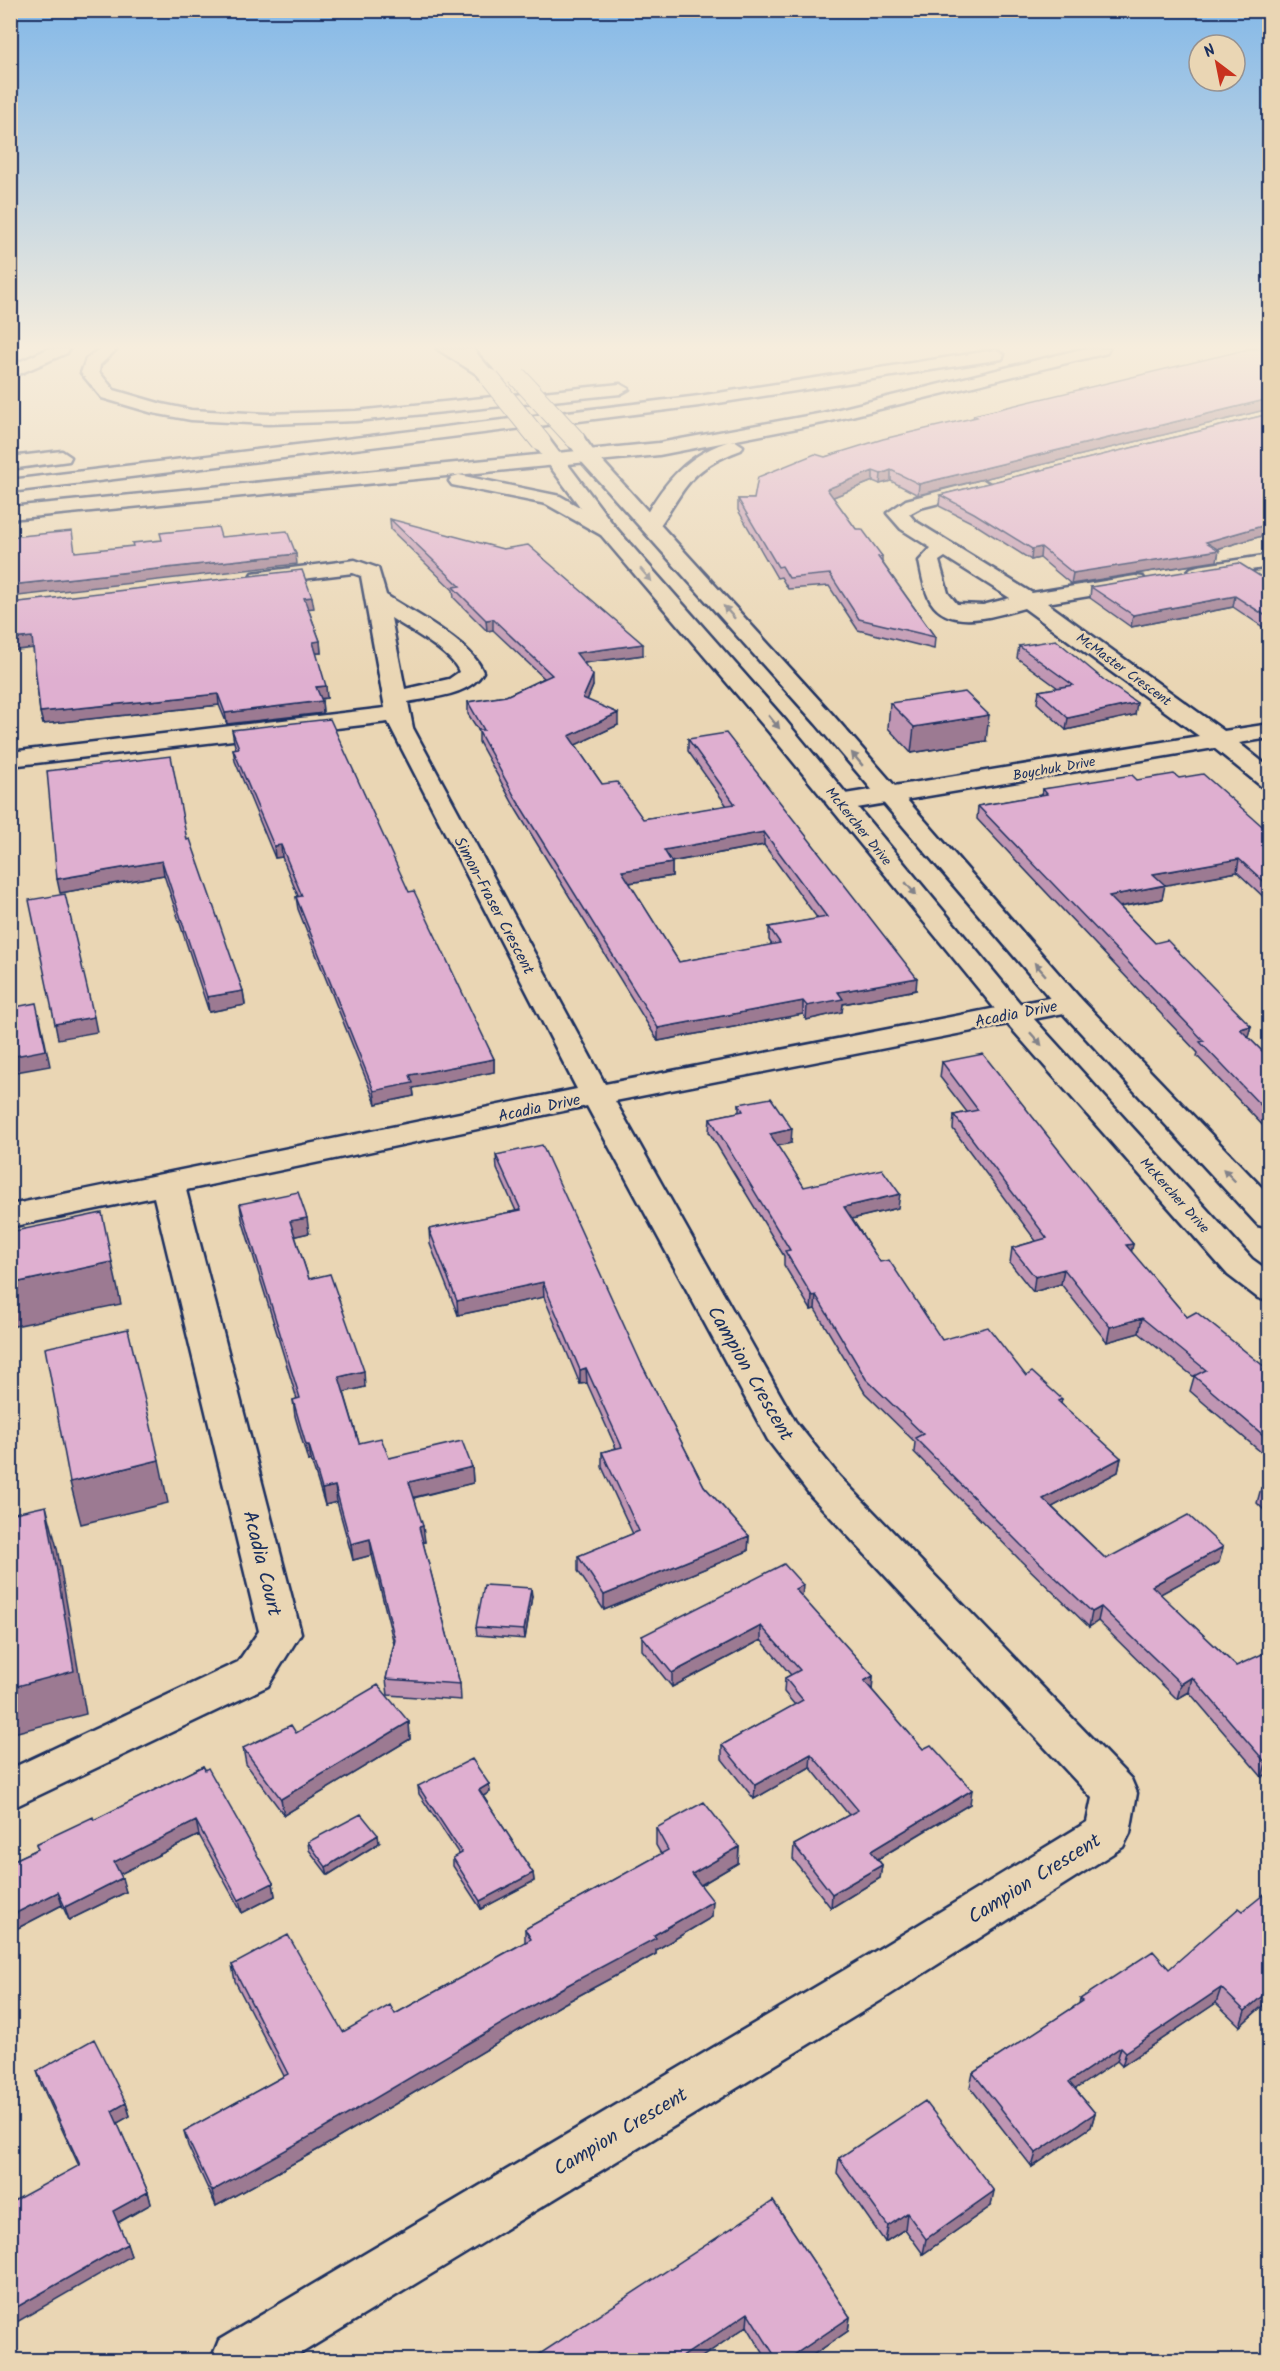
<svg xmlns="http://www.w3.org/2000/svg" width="1280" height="2371" viewBox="0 0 1280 2371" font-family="Kalam,sans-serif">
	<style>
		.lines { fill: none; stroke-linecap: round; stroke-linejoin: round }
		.minor-casing { stroke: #1b2f5e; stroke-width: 5 }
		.major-casing { stroke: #1b2f5e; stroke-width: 5 }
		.highway-casing { stroke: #1b2f5e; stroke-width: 5 }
		.minor { fill: #ead6b4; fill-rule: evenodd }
		.major { fill: #ead6b4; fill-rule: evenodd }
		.highway { fill: #ead6b4; fill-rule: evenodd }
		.major-bridge-casing { stroke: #1b2f5e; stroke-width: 21; stroke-linecap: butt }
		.major-bridge { stroke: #ead6b4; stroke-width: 19 }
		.wall { fill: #c096b3; stroke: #1b2f5e; stroke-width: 1.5; fill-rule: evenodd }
		.shaded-wall { fill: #9c7a92; stroke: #1b2f5e; stroke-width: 1.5 }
		.building { fill: #dfafd0; stroke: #1b2f5e; stroke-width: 1.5; fill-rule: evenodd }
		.oneway { fill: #828289 }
		.labels { text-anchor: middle; stroke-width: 5; stroke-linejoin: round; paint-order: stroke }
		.far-street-label { font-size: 14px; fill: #1b2f5e; stroke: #ead6b4 }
		.street-label { font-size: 16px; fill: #1b2f5e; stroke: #ead6b4 }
		.near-street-label { font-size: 20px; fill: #1b2f5e; stroke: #ead6b4 }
	</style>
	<rect width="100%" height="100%" fill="#ead6b4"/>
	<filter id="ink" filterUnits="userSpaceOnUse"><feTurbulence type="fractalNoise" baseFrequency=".0167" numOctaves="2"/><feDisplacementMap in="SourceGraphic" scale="12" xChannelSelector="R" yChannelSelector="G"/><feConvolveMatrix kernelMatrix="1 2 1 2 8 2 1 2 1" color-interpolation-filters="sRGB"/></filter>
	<g filter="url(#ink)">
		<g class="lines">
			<!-- minor casing -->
			<g class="minor-casing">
				<path id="minor" d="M983,480L993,486L990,490L920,508L909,514L915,521L1032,593L1135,576L1143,577L1146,582L1143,587L1047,603L1224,731L1270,724V738L1239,743L1270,768V788L1261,786L1214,748L839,811L830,808L826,803L830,798L839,795L1199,736L1024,608C998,615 950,632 931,602C924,590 922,575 919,561L931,548L901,529L887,513L906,500ZM945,557L1010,598L983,605L957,604L948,593L939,561Z
					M1270,555V567L1198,578L1191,576L1187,572L1191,568L1198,566Z
					M355,560L378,568L386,595C413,613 472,642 483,672C470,696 432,697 408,702L413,728L605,1084L1069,994L1079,997L1084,1003L1079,1009L1069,1012L615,1101L795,1421L839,1476L1131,1779L1137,1793L1130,1833L1123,1847L880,2001L290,2360H211L219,2340L846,1969L1087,1822L1092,1798L811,1496L768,1440L587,1106L186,1190L301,1633L268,1686L10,1809V1769L238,1662L259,1631L154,1197L10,1227V1205L577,1089L388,722L10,766V752L385,708L361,576L353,573L260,584L252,583L249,578L252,573L260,572ZM391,618C408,629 454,654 459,672L449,679L405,689Z"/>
			</g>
			<!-- major casing -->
			<g class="major-casing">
				<path id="major" d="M456,349H473L499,379L496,383H484Z
					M575,433L582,435L595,453L832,714L1079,997L1270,1196V1228L1258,1225L1059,1009L816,724L581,461L566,439Z
					M541,436L548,438L615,527L786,721L1024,1008L1252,1259L1270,1272V1302L1258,1298L1228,1275L1004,1020L768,731L601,535L532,442Z"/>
			</g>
			<!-- highway casing -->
			<g class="highway-casing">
				<path id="highway" d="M48,349H69L67,353L10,378V366Z
					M99,349H117L100,365L99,372L114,390L162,404L191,410L268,414L356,411L620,384L629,389L620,394L356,421L268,424L191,420L153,413L102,398L81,373L86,359Z
					M437,349H456L493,371L490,375H478Z
					M1082,349H1109L1107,353L823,423L659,455L10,519V507L659,443L823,413Z
					M996,350L1004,355L1002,359L699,406L10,492V480L699,396Z
					M734,440L743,446L741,450C687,470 688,486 658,528H644L641,524C662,484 688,452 734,440Z
					M62,451L71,457L69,461L10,469V457Z
					M459,475L560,496L615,527L618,531L615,535H601L546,504L452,485L449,481L452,477Z"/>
			</g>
			<!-- minor -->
			<use href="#minor" class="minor"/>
			<!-- major -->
			<use href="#major" class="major"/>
			<!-- highway -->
			<use href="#highway" class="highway"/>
			<!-- major-bridge casing -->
			<g class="major-bridge-casing">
				<path id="major-bridge" d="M517,376L575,439
					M490,379L541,442"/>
			</g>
			<!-- major-bridge -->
			<use href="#major-bridge" class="major-bridge"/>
		</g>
		<!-- wall -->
		<path class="wall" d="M1269,349V409L918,495L891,481L880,484L873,481L833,497L856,529L882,556V562L935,637L934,649L858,630L829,586L788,589L781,577L777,578L738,510V499H754L825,457L973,418L974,415Z
			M1269,414V534L1217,549L1219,550L1217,561L1071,584L1040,558L1031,560L973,523L939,506L940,495Z
			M390,519L643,655L584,663L593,686L587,700L618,725L575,745L602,784L643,819L727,806L688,751V739L916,990L843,1004L842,1012L806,1020L803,1014L658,1041L517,811L479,742V731L468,714V702L506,696L544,678L493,630L487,631L454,598L453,590L391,530ZM764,845L818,919L769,927V940L772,945L679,962L629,883L672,876V863L671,862Z
			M1269,579V631L1233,607L1131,627L1090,598L1091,587Z
			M10,603L314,608H308L320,641L321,653H316L327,698L321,699L322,701L323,713L227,724L219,705L43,724L40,712L33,648Z
			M1019,646L1135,715L1066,730L1037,703L1039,691L1058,688L1017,658Z
			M890,703L986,741L911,753L888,728Z
			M232,730L409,892L494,1059V1072L413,1088L414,1096L376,1104L298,909L296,897L298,896L282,857L275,858L235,761L233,749H236L234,742Z
			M1179,778L1269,832V902L1237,872L1164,885L1162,899L1120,907L1155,943L1251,1026L1248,1037L1269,1058V1132L1197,1056L1198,1053L977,819L978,806L1042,795L1043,789L1137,780Z
			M187,840L243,991L245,1005L209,1012L164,875L60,893Z
			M942,1062L1133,1244L1131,1252L1187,1317L1269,1376V1459L1190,1391L1194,1377L1139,1333L1107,1342L1061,1284L1033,1292L1010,1263L1012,1248L1036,1241L953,1129L954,1115L967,1112L940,1077Z
			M739,1104L791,1143L777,1146L804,1187L898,1208L852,1219L880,1262L942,1340L1026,1376L1062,1399L1061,1404L1121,1458L1118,1472L1052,1507L1106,1559L1223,1547L1219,1562L1160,1594L1236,1666L1269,1773L1262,1777L1189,1692L1177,1699L1098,1621L1089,1627L1019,1559L914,1452L915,1442L865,1393L815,1309L811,1310L784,1265V1256L709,1132L710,1118L739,1112Z
			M496,1155L642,1365L704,1486L749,1536L748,1551L604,1610L578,1571V1556L633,1534L602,1467V1452L616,1448L587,1383L580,1384L544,1297L458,1315L430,1244L429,1229L516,1211L497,1169Z
			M240,1204L309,1233L295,1236L309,1279L365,1387L344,1392L359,1443L389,1458L472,1467L473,1483L414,1498L425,1542L423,1543L460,1684L461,1700L388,1695L386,1679L394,1644L372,1555L353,1560L337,1502L325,1505L311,1460L308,1461L295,1416L293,1400L297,1399L242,1219Z
			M1269,1483V1515L1257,1503L1261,1488Z
			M532,1596L525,1639L477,1635L476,1627Z
			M802,1597L873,1676L872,1690L970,1804L878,1859L882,1865L880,1878L831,1908L793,1859L794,1845L849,1815L810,1767L754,1799L722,1759V1745L795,1705L784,1692L785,1678L791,1675L761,1640L672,1687L642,1650V1636Z
			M409,1722L410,1739L284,1815L246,1764L243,1748L296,1733Z
			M203,1766L273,1883L275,1896L242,1913L199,1835L120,1874L126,1892L69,1920L62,1905L14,1930L10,1862L38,1849L36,1844L94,1820Z
			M489,1784L490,1792L483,1796L533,1873L534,1881L481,1909L453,1866V1858L459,1854L419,1794L418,1786Z
			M656,1828L739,1847L738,1863L701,1885L712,1917L656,1950V1954L563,2004L321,2148L216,2206L188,2146L184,2131L284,2076L235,1981L232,1965L343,2032L395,2014L525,1942V1929L661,1854L656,1845Z
			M308,1842L379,1843L328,1875L309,1850Z
			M1169,1969L1269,2000L1240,2026L1216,2003L1122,2066L1117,2061L1075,2089L1095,2113L1091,2127L1032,2167L970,2087L973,2073L1079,2004L1080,1999Z
			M37,2071L126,2103L130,2116L117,2123L148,2192L151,2204L118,2223L131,2256L79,2166L41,2084Z
			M839,2158L991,2206L923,2254L905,2229L885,2242L837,2173Z
			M773,2201L850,2317L848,2331L804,2361H768L747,2326L696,2361Z"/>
		<!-- shaded-wall -->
		<path class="shaded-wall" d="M1269,399V409L918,495L919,484Z
			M891,470V481L880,484L881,474Z
			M873,471V481L826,500L827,489Z
			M1269,524V534L1206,552L1219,550L1217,561L1071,584L1073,573L1206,542Z
			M1041,547L1040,558L1031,560L1032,549Z
			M296,554L297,564L10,597V585Z
			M1235,596L1233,607L1131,627L1133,615Z
			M312,597L314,608L305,609L304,598Z
			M493,619V630L487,631L486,620Z
			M32,637L34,648L10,651V639Z
			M320,641L321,653H315L313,642Z
			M643,644V655L576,664V653Z
			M593,675V686L583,710V698Z
			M326,686L327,698L317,699L316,687Z
			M218,694L219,705L43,724L40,712Z
			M322,701L323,713L227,724L225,713Z
			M1137,703L1135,715L1066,730L1068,718Z
			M618,713V725L569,748V736Z
			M989,715L986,741L911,753L914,727Z
			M764,832V845L664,863V850Z
			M281,845L282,857L275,858L274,846Z
			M1239,859L1237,872L1151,888L1153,874Z
			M162,861L164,875L60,893L57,879Z
			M672,863V876L622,884V871Z
			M1165,885L1162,899L1107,909L1109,896Z
			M917,978L916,990L843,1004L842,1012L806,1020L807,1006L838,992Z
			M243,991L245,1005L209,1012L207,997Z
			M803,1001V1014L658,1041V1028Z
			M94,1017L97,1032L58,1039L55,1024Z
			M40,1018L50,1066L10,1073V1057Z
			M1251,1026L1247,1040L1240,1029Z
			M494,1059V1072L413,1088L414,1096L376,1104L374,1091L410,1075Z
			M792,1129L791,1143L769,1148L770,1134Z
			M900,1194L898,1208L843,1221L844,1207Z
			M307,1218L309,1233L292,1237L290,1221Z
			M1133,1244L1130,1259L1126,1245Z
			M112,1262L121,1304L10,1327V1284Z
			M1064,1269L1061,1284L1033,1292L1035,1277Z
			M543,1282L544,1297L458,1315L457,1301Z
			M816,1295L815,1309L811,1310L812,1296Z
			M1142,1318L1139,1333L1107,1342L1110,1327Z
			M586,1368L587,1383L580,1384V1370Z
			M364,1371L365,1387L341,1393L339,1377Z
			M306,1445H309L311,1460L308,1461Z
			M1121,1458L1118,1472L1041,1513L1043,1499Z
			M159,1460L168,1503L81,1524L70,1482Z
			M472,1467L473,1483L411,1498L409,1482Z
			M335,1486L337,1502L325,1505L322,1489Z
			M46,1506L57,1548L86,1714L10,1734V1688Z
			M423,1526L425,1542L421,1543L419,1527Z
			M749,1536L748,1551L604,1610V1595Z
			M370,1539L372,1555L353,1560L351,1544Z
			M1223,1547L1219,1562L1148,1601L1152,1586Z
			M803,1585L802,1599L795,1589Z
			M531,1588L532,1596L525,1639L524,1630Z
			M1101,1607L1098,1621L1089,1627L1092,1612Z
			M761,1626V1640L672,1687V1673Z
			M873,1676L872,1690L864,1681Z
			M1192,1677L1189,1692L1177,1699L1181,1684Z
			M409,1722L410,1739L284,1815L281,1799Z
			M811,1754L810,1767L754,1799L755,1785Z
			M1269,1761V1773L1262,1777L1266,1763Z
			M489,1784L490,1792L480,1798L479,1790Z
			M972,1790L970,1804L869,1864L871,1851Z
			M196,1821L199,1835L118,1875L114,1862Z
			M378,1835L379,1843L328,1875L326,1867Z
			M739,1847L738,1863L692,1890V1874Z
			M882,1865L880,1878L831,1908L832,1894Z
			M533,1873L534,1881L481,1909L480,1901Z
			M122,1878L126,1892L69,1920L65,1907Z
			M273,1883L275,1896L242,1913L239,1900Z
			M58,1892L62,1905L14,1930L10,1977V1916Z
			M713,1901L712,1917L656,1950V1954L563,2004L321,2148L216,2206L212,2191Z
			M1221,1988L1216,2003L1122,2066L1126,2052Z
			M1269,1990V2000L1240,2026L1245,2011Z
			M1121,2047L1117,2061L1065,2096L1069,2082Z
			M126,2103L130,2116L116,2124L112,2111Z
			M1095,2113L1091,2127L1032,2167L1036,2153Z
			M994,2191L991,2206L923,2254L926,2239Z
			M148,2192L151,2204L117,2223L113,2211Z
			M907,2213L905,2229L885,2242L888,2226Z
			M127,2244L131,2256L10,2326V2311Z
			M748,2313L747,2326L696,2361H676Z
			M850,2317L848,2331L804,2361H785Z"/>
		<!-- building -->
		<path class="building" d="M1249,349H1269V399L919,484L891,470L881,474L873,471L827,489L856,529H862L882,556L878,557L935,637L859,619L830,574L789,578L782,566L778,567L738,499H754L758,477L815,454L825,457L883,439L977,417L974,415Z
			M1269,414V524L1206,542L1219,550L1073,573L1041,547L1032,549L974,513L940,495Z
			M390,519L503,549L528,545L643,644L576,653L593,675L583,698L618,713L569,736L602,784L617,782L643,819L735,804L688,739L726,733L917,978L838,992L843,999L807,1006L803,1001L658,1028L516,799L478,730H484L468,702L506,696L552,675L493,619L486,620L453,587L460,586ZM764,832L827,917L769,927L780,943L679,962L622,871L672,863L664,850Z
			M218,527L221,537L287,531L296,554L10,585V537L72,531L75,552L133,546L132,543L162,540L160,533Z
			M1239,563L1266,580L1269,579V618L1235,596L1133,615L1091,587Z
			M302,570L312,597L304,598L320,641L313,642L326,686L316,687L322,701L225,713L218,694L40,712L32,637L10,639V603Z
			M1056,640L1104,680L1137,703L1068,718L1039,691L1073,685L1019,646Z
			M965,692L989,715L914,727L890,703Z
			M330,719L409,892L414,891L494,1059L410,1075L413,1083L374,1091L296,897L302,896L281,845L274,846L233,749L239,748L232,730Z
			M171,756L187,840L190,839L243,991L207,997L162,861L57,879L47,771Z
			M1174,774L1179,778L1203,774L1269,832V886L1239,859L1153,874L1165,885L1109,896L1155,943L1167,940L1251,1026L1240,1029L1269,1058V1114L1200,1042L1204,1041L978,806L1047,794L1043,789L1132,775L1137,780Z
			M65,894L94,1017L55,1024L29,900Z
			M36,1003L46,1050L10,1057V1008Z
			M983,1054L1133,1244L1126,1245L1187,1317L1196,1312L1266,1368L1263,1370L1269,1376V1440L1194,1376L1206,1370L1142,1318L1110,1327L1064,1269L1035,1277L1012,1248L1047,1238L954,1115L978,1110L942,1062Z
			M771,1098L792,1129L770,1134L804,1187L882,1169L900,1194L844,1207L880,1262L889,1260L942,1340L988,1327L1026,1376L1032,1372L1062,1399L1058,1401L1121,1458L1043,1499L1106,1559L1188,1515L1223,1547L1152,1586L1236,1666L1269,1651V1761L1266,1763L1192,1677L1181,1684L1101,1607L1092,1612L1021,1545L915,1438L923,1434L866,1379L816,1295L812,1296L785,1251L790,1250L710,1118L743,1111L739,1104Z
			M542,1145L642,1365L704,1486L749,1536L604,1595L578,1556L639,1531L602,1452L622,1447L586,1368L580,1370L543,1282L457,1301L429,1229L521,1210L496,1155Z
			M298,1192L307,1218L290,1221L309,1279L330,1274L364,1371L339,1377L359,1443L381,1438L389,1458L462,1441L472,1467L409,1482L423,1526L419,1527L460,1684L386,1679L395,1640L370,1539L351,1544L335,1486L322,1489L309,1445H306L293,1400L300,1398L240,1204Z
			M102,1213L112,1262L10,1284V1232Z
			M128,1329L159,1460L70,1482L45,1348Z
			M1269,1483V1496L1261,1488Z
			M46,1506L74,1671L10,1688V1514Z
			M784,1564L803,1585L795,1589L873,1676L864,1681L923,1749L931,1745L972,1790L871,1851L882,1865L832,1894L794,1845L858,1810L811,1754L755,1785L722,1745L803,1700L785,1678L800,1670L761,1626L672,1673L642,1636Z
			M484,1585L531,1588L524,1630L476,1627Z
			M378,1685L409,1722L281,1799L243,1748L291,1725L296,1733Z
			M472,1759L489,1784L479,1790L533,1873L480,1901L453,1858L462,1853L418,1786Z
			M203,1766L205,1770L208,1768L273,1883L239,1900L196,1821L114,1862L122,1878L65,1907L58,1892L10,1916V1862L38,1849L36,1844L93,1817L94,1820Z
			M704,1802L739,1847L692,1874L713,1901L654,1935L656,1938L562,1988L318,2132L212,2191L184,2131L288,2074L232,1965L288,1935L343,2032L390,2005L395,2014L531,1939L525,1929L668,1850L656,1828Z
			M361,1814L378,1835L326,1867L308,1842Z
			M1268,1891L1269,1892V1990L1245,2011L1221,1988L1126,2052L1121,2047L1069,2082L1095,2113L1036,2153L973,2073L1083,2001L1080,1999L1153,1951L1169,1969L1239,1908L1243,1911Z
			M94,2039L126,2103L112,2111L148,2192L113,2211L127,2244L10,2311V2203L80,2165L37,2071Z
			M925,2101L994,2191L926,2239L907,2213L888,2226L839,2158Z
			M773,2201L850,2317L785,2361H778L748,2313L676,2361H529Z"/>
		<!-- one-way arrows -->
		<defs><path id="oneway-solid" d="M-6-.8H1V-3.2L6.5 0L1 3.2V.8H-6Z" transform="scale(1.5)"/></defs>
		<g class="oneway">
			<use href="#oneway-solid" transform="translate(646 575) rotate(49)"/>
			<use href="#oneway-solid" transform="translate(729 612) rotate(-132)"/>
			<use href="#oneway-solid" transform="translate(774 722) rotate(50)"/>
			<use href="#oneway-solid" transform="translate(857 759) rotate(-130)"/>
			<use href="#oneway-solid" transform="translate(911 889) rotate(50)"/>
			<use href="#oneway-solid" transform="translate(1040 969) rotate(-131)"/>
			<use href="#oneway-solid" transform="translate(1036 1039) rotate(48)"/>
			<use href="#oneway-solid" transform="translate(1229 1175) rotate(-134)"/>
		</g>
	</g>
	<!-- sky -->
	<linearGradient id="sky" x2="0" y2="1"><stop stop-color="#83b8e8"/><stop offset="0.51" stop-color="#f6eddd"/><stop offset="1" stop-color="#f6eddd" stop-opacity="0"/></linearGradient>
	<rect width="1280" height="680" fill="url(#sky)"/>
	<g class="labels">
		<!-- far-street labels -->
		<g class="far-street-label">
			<text transform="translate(1124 669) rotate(36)" y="5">McMaster Crescent</text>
			<text transform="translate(1054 768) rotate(-10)" y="5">Boychuk Drive</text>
			<text transform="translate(859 826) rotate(51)" y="5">McKercher Drive</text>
			<text transform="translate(1175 1195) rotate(48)" y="5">McKercher Drive</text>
		</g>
		<!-- street labels -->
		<g class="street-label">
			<text transform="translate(495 905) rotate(62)" y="6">Simon-Fraser Crescent</text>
			<text transform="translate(1016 1013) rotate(-11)" y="6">Acadia Drive</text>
			<text transform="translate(539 1107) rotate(-12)" y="6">Acadia Drive</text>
		</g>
		<!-- near-street labels -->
		<g class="near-street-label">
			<text transform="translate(751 1373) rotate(60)" y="7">Campion Crescent</text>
			<text transform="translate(263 1563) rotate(76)" y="7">Acadia Court</text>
			<text transform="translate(1034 1878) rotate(-32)" y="7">Campion Crescent</text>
			<text transform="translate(620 2131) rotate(-31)" y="7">Campion Crescent</text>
		</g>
	</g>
	<!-- margin -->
	<rect width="1280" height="2371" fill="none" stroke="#ead6b4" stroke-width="36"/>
	<rect x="18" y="18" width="1244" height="2335" fill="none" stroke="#1b2f5e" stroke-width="2" filter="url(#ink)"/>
	<!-- north arrow -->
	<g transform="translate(1217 63) rotate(328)"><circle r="28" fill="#ead6b4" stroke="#979392" stroke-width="1.5"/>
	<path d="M0-4.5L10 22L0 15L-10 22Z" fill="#c8321e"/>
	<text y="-9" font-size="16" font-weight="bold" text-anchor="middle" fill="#1b2f5e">N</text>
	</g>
</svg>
